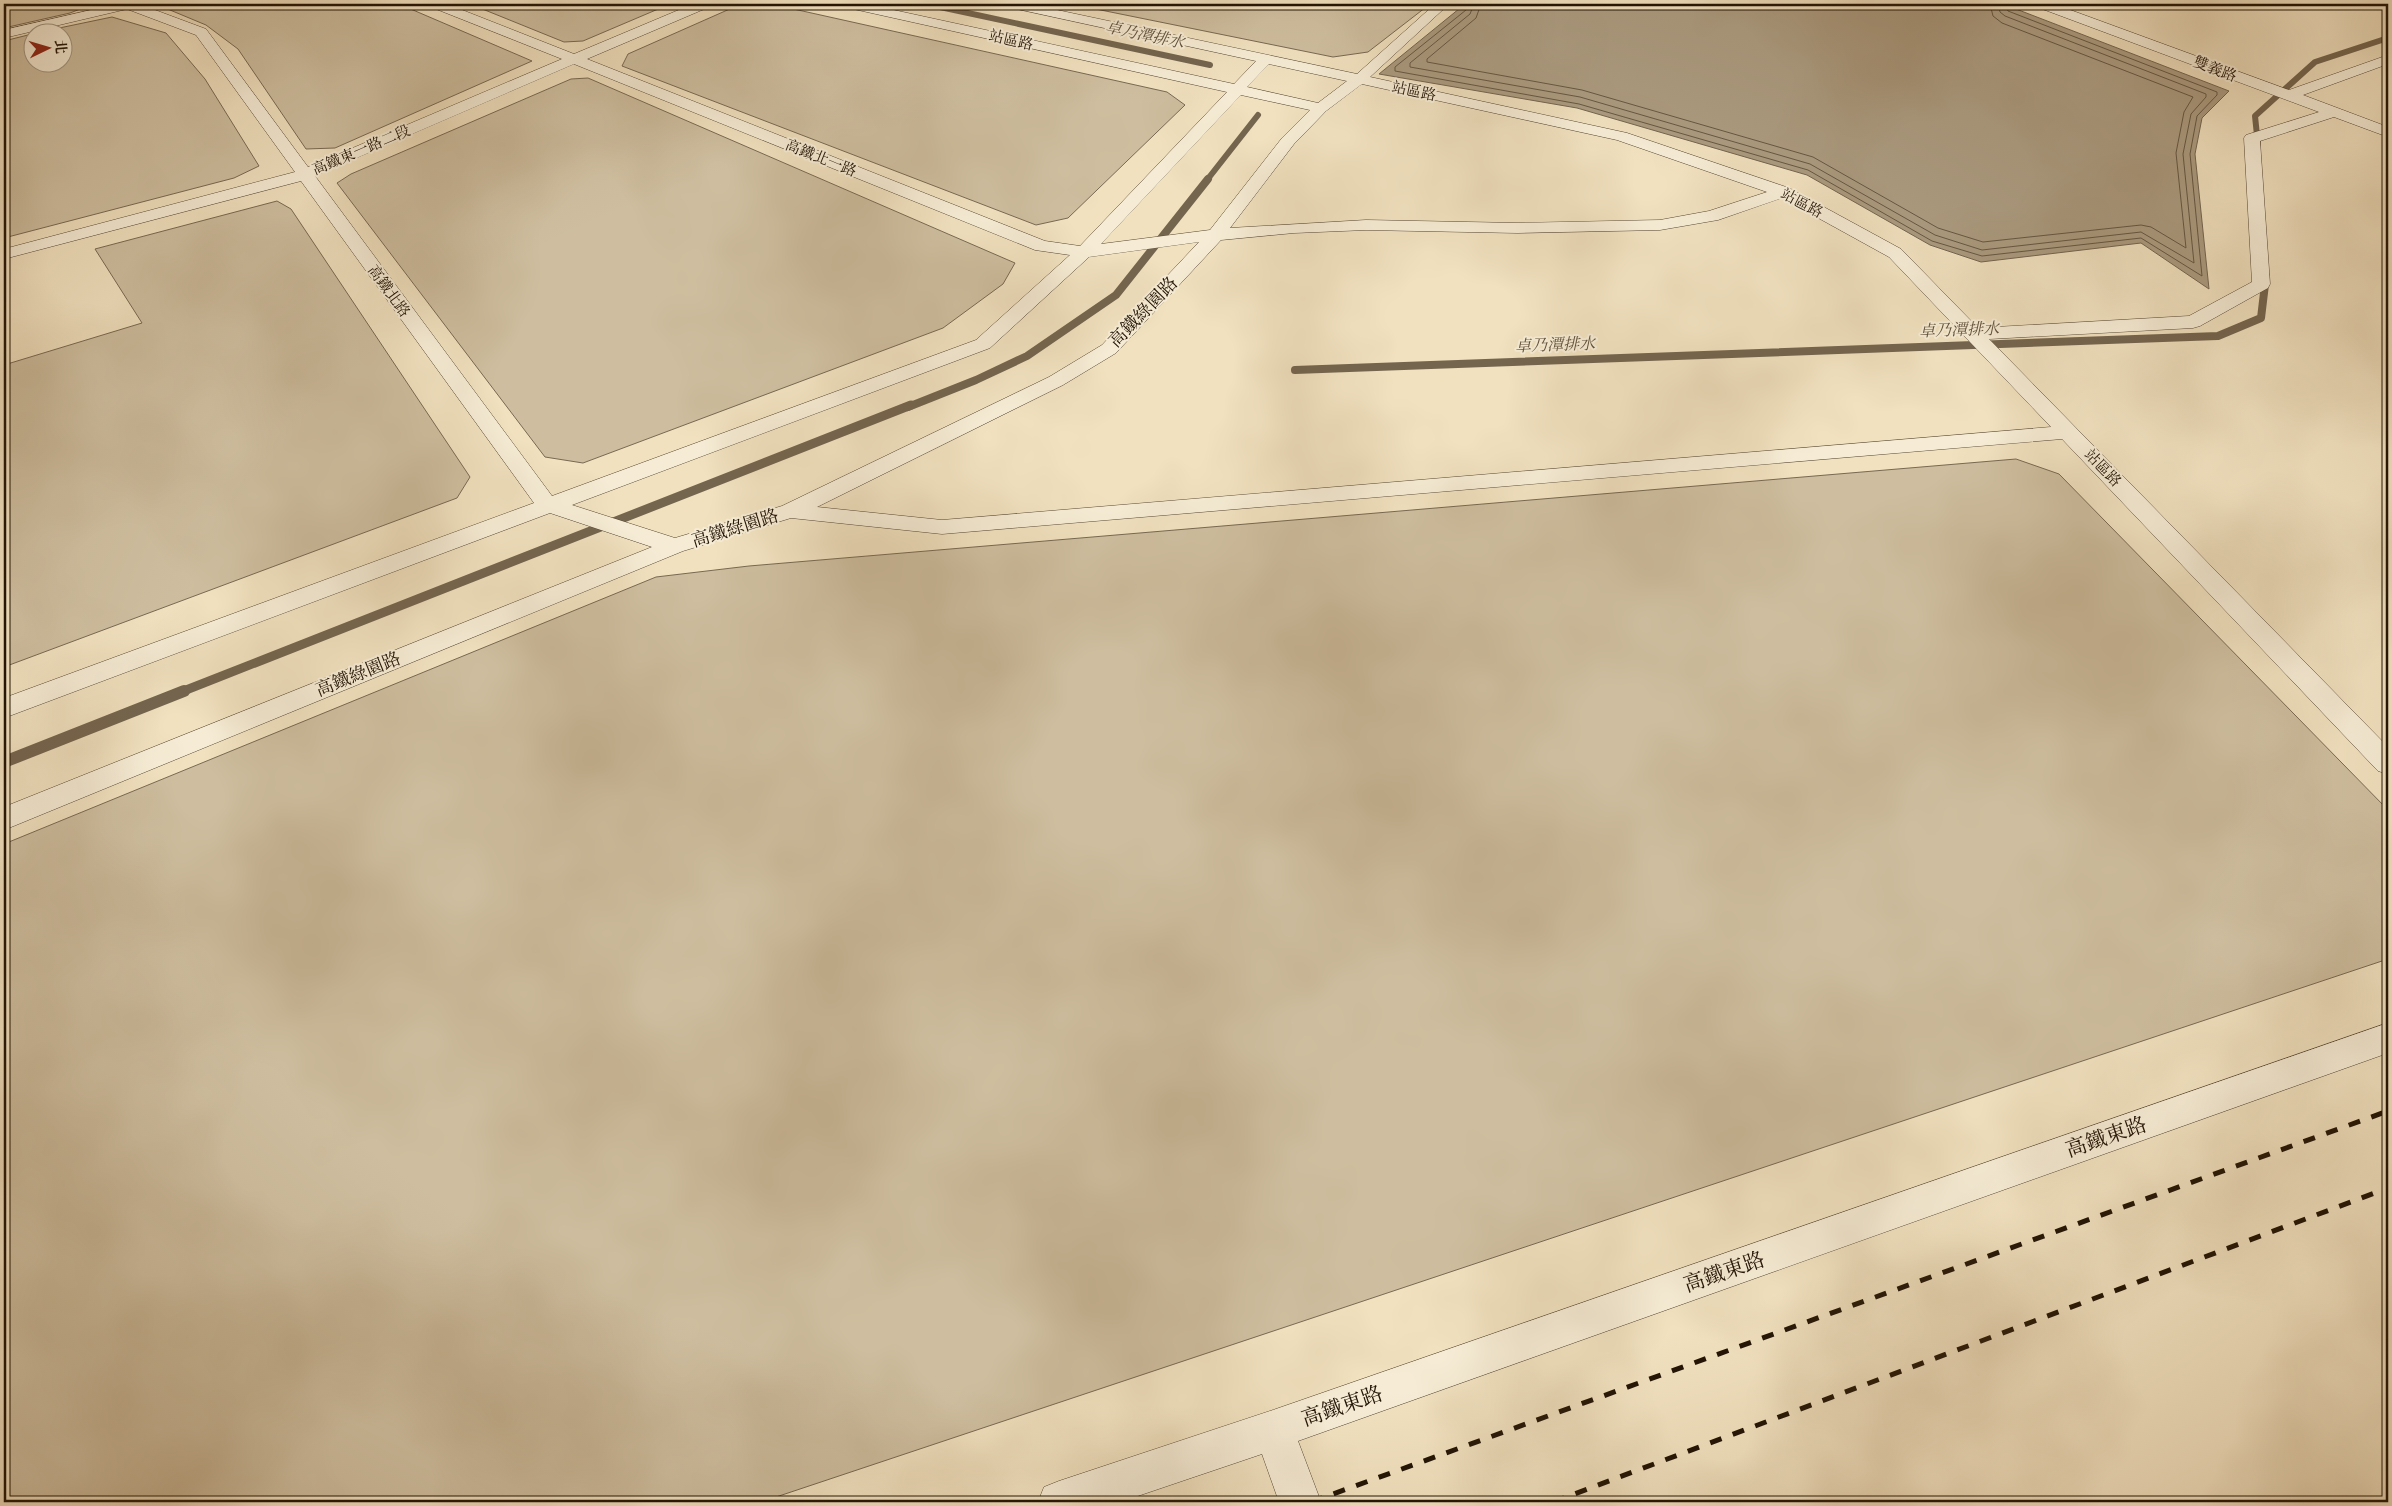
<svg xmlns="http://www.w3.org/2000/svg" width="2392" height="1506" viewBox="0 0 2392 1506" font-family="Alegreya,'Noto Serif TC',serif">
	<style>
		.green { fill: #cebe9f; stroke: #786952 }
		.water { fill: #ab9b80; stroke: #74654f }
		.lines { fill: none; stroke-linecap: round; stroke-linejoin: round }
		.shore { stroke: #665842; stroke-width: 1 }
		.stream-far3 { stroke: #74654f; stroke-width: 6 }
		.stream-far2 { stroke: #74654f; stroke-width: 8 }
		.stream-far1 { stroke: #74654f; stroke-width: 9 }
		.stream { stroke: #74654f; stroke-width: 12 }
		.minor-casing { stroke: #564734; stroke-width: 1 }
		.minor { fill: #f6ecd5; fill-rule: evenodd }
		.rail { stroke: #221405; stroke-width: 5; stroke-dasharray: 12 12; stroke-linecap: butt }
		.labels { text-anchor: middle; stroke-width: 4; stroke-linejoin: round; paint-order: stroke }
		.far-street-label { font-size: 15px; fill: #221405; stroke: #f6ecd5 }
		.far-water-label { font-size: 16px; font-style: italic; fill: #60513c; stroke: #f6ecd5 }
		.street-label { font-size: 18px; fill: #221405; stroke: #f6ecd5 }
		.near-street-label { font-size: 21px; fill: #221405; stroke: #f6ecd5 }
	</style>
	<rect width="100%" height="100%" fill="#f1e1bf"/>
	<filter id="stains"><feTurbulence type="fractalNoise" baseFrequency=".004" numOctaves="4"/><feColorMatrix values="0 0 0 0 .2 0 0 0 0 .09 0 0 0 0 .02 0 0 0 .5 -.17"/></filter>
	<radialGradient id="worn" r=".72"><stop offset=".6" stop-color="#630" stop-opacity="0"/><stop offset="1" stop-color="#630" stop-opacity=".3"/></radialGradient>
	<!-- green -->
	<path class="green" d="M4,4H82L88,6L70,13L4,28Z
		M163,4H399L532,61L335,148L306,149L238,49L206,25L158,5Z
		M470,4H670L583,41L564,42Z
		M741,4H771L1167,92L1185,105L1068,218L1036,225L622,66L628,54Z
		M1071,4H1430L1368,52L1333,57Z
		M112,17L166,33L205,79L259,166L234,178L4,238V41L32,34V62H62V32H40Z
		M588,78L1015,263L1003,284L943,328L583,463L545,457L337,183L351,174L571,79Z
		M277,201L291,209L470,477L457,498L4,667V365L142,323L95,249Z
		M2016,459L2059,474L2388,810V959L761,1502H4V844L656,577L749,566Z"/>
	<!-- water -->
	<path class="water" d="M1465,4H2003L2229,91L2202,118L2195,154L2209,289L2141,243L1981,262L1930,245L1807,175L1577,108L1379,74Z"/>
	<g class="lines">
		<!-- shore -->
		<path class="shore" d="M1468,4L1466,10L1395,67V71L1579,104L1808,170L1932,241L1982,256L2141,238L2202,276L2190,154L2197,116L2217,95V92L2008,11L2004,4
			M1474,4L1470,14L1410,63V67L1580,97L1810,164L1935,235L1982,250L2141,232L2194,263L2183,154L2191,114L2206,97V94L2005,16L2000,12L1998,4
			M1481,4L1476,18L1427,59V62L1582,90L1813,157L1938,228L1983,242L2141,225L2151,227L2186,248L2176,153L2184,112L2193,97L2002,23L1993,16L1990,4"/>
		<!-- stream-far3 -->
		<path class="stream-far3" d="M926,4L1210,65
			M2258,145L2255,116L2315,62L2388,38
			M1207,180L1258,115"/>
		<!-- stream-far2 -->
		<path class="stream-far2" d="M1295,370L2218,336L2261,318L2266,276
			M908,407L976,380L1027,356L1116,295L1208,179"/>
		<!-- stream-far1 -->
		<path class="stream-far1" d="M181,692L911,405"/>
		<!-- stream -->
		<path class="stream" d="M4,762L184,691"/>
		<!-- minor casing -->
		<g class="minor-casing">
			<path id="minor" d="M117,4H139L206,29L308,167L562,59L431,7L430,4H447L574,54L693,4H710L709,7L587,59L1045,241L1080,246L1227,92L849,8L843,4H866L1234,84L1256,61L1012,8L1005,4H1029L1357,74L1435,4H1449L1370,77L1627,133L1789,188L1901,249L1978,328L2189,316L2252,282L2244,138L2246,135L2319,112L2037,7L2036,4H2054L2289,90L2388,55V64L2303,95L2388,127V137L2334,117L2260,141L2270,284L2268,288L2200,326L2193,328L1989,339L2388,747V774L2378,771L2062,439L942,534L791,518L683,551L4,830V807L652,547L550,513L4,718V698L534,503L301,181L4,259V249L295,172L196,35L127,9L4,38V30ZM574,64L1035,250L1070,255L976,340L552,496L315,176ZM1269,64L1347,81L1318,103L1247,87ZM1362,84L1617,140L1767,192L1709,211L1660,220L1518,223L1366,220L1230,228L1294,144L1326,111ZM1241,95L1310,110L1282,138L1210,230L1101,244ZM1782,198L1889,257L2051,427L942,520L817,507L1063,385L1116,353L1221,240L1294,233L1366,230L1518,233L1660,230L1718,220ZM1199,242L1102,345L1049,377L782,506L675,538L572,505L990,348L1089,257Z
				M2388,1023V1053L1298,1441L1321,1502H1279L1262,1454L1120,1502H1038L1044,1487L1059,1481L1273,1410Z"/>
		</g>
		<!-- minor -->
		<use href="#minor" class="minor"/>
		<!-- rail -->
		<path class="rail" d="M1311,1502L2388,1111
			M1553,1502L2388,1188"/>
	</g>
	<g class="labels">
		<!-- far-street labels -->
		<g class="far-street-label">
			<text transform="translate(1011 40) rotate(13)" y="5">站區路</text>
			<text transform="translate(2215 69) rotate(21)" y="5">雙義路</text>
			<text transform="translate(1414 91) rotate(12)" y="5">站區路</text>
			<text transform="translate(361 150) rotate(-23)" y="5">高鐵東一路二段</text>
			<text transform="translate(821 158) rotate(22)" y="5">高鐵北一路</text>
			<text transform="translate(1802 203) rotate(28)" y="5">站區路</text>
			<text transform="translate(389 291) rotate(54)" y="5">高鐵北路</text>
			<text transform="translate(2103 468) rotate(46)" y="5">站區路</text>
		</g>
		<!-- far-water labels -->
		<g class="far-water-label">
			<text transform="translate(1145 34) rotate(12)" y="6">卓乃潭排水</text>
			<text transform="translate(1959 329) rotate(-2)" y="6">卓乃潭排水</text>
			<text transform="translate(1555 344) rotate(-2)" y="6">卓乃潭排水</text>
		</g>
		<!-- street labels -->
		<g class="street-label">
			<text transform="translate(1143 312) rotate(-46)" y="6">高鐵綠園路</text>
			<text transform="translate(735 528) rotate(-17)" y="6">高鐵綠園路</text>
			<text transform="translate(358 674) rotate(-22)" y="6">高鐵綠園路</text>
		</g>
		<!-- near-street labels -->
		<g class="near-street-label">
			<text transform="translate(2106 1137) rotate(-19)" y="7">高鐵東路</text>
			<text transform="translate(1724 1272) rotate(-19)" y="7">高鐵東路</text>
			<text transform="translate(1342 1406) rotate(-19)" y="7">高鐵東路</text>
		</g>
	</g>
	<!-- margin -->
	<rect width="2392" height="1506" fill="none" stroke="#f1e1bf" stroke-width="20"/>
	<rect x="5" y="5" width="2382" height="1496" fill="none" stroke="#221405" stroke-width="2.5"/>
	<rect x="10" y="10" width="2372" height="1486" fill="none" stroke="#221405"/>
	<!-- north arrow -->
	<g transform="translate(48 48) rotate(85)"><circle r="24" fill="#f6ecd5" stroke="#a19682"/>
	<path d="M0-4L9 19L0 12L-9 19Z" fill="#8f2418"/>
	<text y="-8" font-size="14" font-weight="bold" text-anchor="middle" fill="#221405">北</text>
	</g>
	<rect width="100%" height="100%" filter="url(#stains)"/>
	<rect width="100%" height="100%" fill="url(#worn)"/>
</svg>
